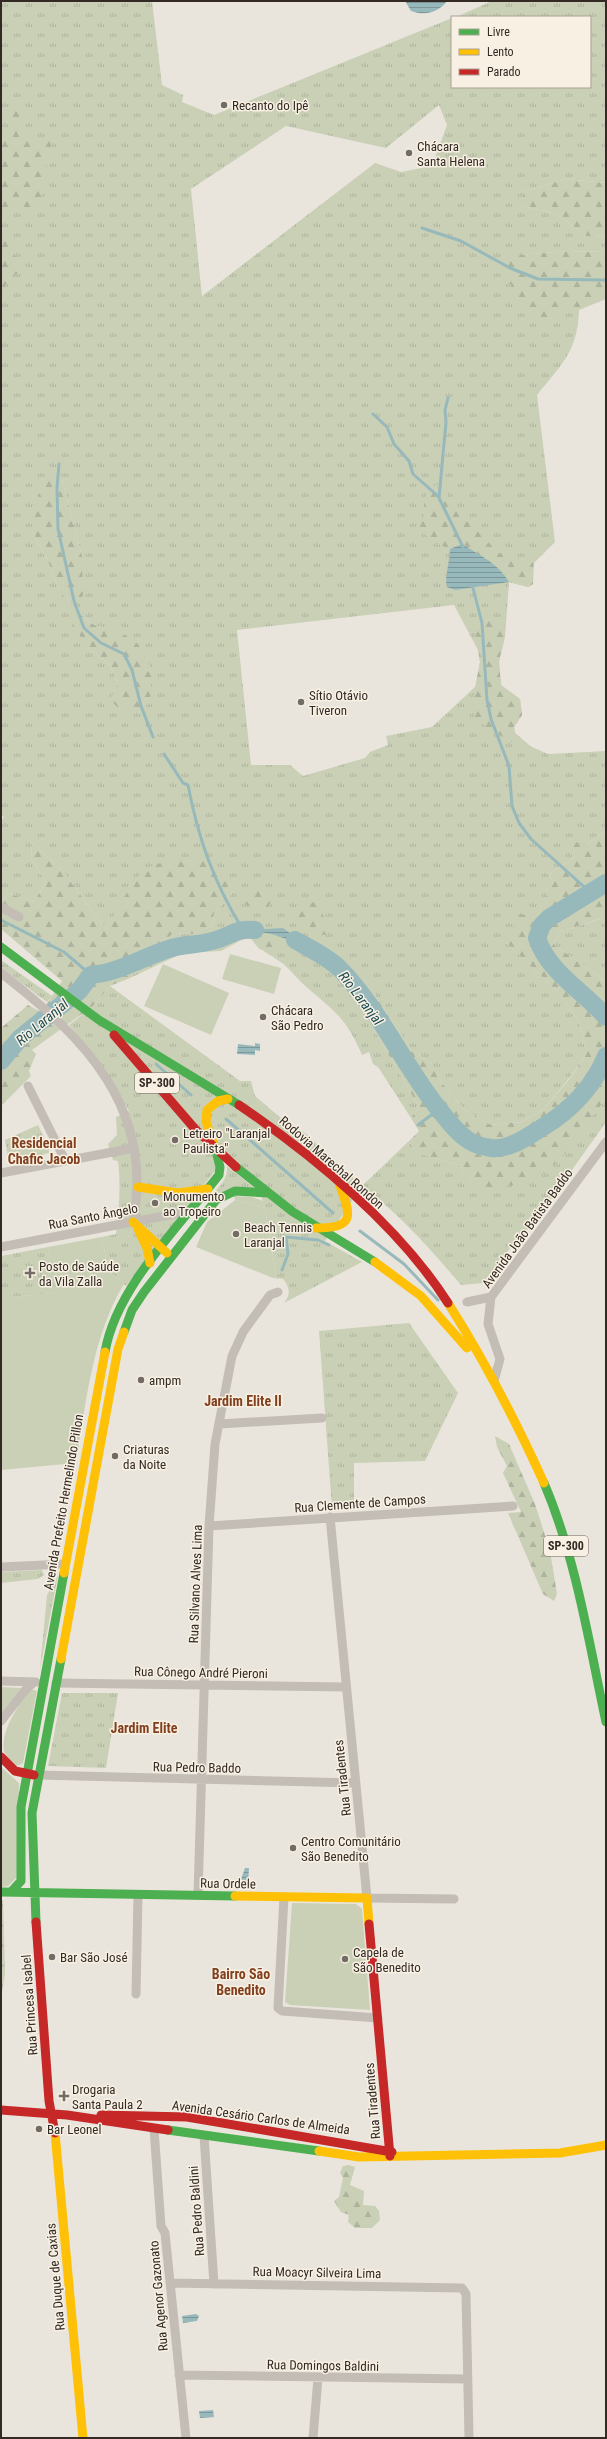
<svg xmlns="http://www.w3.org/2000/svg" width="607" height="2439" viewBox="0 0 607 2439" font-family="'Roboto Condensed',sans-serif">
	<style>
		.grass { fill: url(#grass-tufts); fill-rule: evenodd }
		.forest { fill: url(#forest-firs) }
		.park { fill: #c9d0b6 }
		.water { fill: url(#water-rules) }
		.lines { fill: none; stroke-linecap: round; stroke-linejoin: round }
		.stream { stroke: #98b9bb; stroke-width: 3 }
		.river { stroke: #98b9bb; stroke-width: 18 }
		.street { stroke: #c3bdb5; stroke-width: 9 }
		.fast { stroke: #4caf50; stroke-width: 9 }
		.slow { stroke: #ffc107; stroke-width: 9 }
		.jam { stroke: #c62828; stroke-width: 9 }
		.poi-dot { fill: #736b65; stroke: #f8f0e2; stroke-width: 1.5 }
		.labels { text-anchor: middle; stroke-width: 3; stroke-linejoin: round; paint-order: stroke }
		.shield { fill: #f8f0e2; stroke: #6e655e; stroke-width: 1 }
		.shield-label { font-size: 12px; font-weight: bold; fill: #332a25 }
		.poi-label { font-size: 13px; fill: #332a25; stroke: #f8f0e2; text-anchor: start }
		.street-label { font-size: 13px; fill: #332a25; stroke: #f8f0e2 }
		.water-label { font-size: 14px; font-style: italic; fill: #1b4b54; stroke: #f8f0e2 }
		.neighbourhood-label { font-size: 14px; font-weight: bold; fill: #813f1e; stroke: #f8f0e2 }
	</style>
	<defs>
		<pattern id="grass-tufts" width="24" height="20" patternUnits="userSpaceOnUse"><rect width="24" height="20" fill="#c9d0b6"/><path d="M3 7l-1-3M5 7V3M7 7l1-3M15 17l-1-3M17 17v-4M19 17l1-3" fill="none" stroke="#adb39c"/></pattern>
		<pattern id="forest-firs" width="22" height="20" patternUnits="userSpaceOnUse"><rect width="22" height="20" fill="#c9d0b6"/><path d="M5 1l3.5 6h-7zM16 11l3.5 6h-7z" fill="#adb39c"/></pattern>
		<pattern id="water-rules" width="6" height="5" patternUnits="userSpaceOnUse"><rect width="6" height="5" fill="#98b9bb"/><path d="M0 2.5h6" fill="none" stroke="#7d9798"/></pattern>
	</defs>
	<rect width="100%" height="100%" fill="#eae5dc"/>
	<!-- grass -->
	<path class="grass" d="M1,1H152L162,85L183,95L182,102L214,115L452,18V87H590V17H456L492,1H606V183L566,179L523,192V206L557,214L586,236L606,237V252L567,251L518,255L551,319L568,304L579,310C578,351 561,365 537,395L555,542L534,563L533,584L528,587L509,582L505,637L499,662L501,685L520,699L522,715L514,727L515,733L530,746L548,754L606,751V831L585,845L569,849L574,858L549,874L554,883L546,890L545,904L512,931L506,942L558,992L579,1021L587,1053L571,1076L543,1110L522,1122L491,1125L464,1109L441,1082L431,1063L412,1051L359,971L329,965L354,995L419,1107L411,1118L378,1067L373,1064L369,1052L362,1055C345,1015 332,1010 302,983C295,976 289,968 282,963C267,952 261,952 249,936L221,951L183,953L130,978L126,976L129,965L127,959L158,945L174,933L193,934L212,926L214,913L233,892L127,894L106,929L61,869L32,843L31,858L46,882L34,902L8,893L1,902V821L4,817L1,815ZM439,105L447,125L432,166L401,172L375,163L202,296L191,189L286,126L386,148ZM62,479L82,556L73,604L60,592L48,561L32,531ZM454,605L478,650L480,662L476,686L432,727L386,736L388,745L370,752L365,758L303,776L290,765H251L237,630ZM81,615L94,625L136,710L118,685L110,665L89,648Z
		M600,919L606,921V981L553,944L560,932Z
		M1,960L52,996L47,1002L1,968Z
		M110,986L240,1081H251L255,1096L282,1119L305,1133L362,1186L409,1141L418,1153L458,1165L472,1180L597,1109L606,1098V1122L533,1225L514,1242L490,1278L483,1283L461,1285C431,1250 400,1214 362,1186L325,1241L362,1262L284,1303C291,1295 290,1287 283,1279L273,1278L276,1274L265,1208L235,1200L234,1196L252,1197L263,1201L257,1187L224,1159L126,1286L108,1270L102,1237L116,1234C119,1210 121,1185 118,1161L113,1160L108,1144L117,1135L116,1117L129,1111L106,1070L69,1025L93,1006Z
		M38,1125L49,1148V1153L9,1163L5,1140Z
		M227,1166L256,1189L204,1203C213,1193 229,1181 227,1166Z
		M48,1247L56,1293L12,1297L2,1288L1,1256Z
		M409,1323L458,1393L425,1461L354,1463V1507L332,1508L319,1331Z
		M42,1570L44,1575L38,1579L1,1583V1572Z
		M58,1575L40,1669L47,1595Z
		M62,1693H118L106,1768L48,1766Z
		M1,1900H3L5,1973L1,2001Z"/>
	<!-- forest -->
	<path class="forest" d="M15,96L27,139L51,141L39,209L10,211L1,223V149Z
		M566,179L606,183V237L586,236L557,214L523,206V192Z
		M1,223L21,269L1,290Z
		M567,251L606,252V299L579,310L568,305L551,319L535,323L499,266L518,255Z
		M54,475L62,479L82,556L83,596L73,604L60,592L48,561L32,531L42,480Z
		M436,484L446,492L451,505L499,553L523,558L533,563V584L528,587L509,582C498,563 479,555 462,544L450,549L440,545L418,530L419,518H424V498Z
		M81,615L94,625L118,630L138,644L152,670L150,703L136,710H120L110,699L118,685L110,665L89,648L72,625Z
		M493,617L506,623L499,662L501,685L520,699L522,715L514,727L515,733L530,746L519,747L476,720L471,708L480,662L475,625Z
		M606,831V921L599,919L560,932L553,944L606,981V1098L562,1158L539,1176L514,1185L486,1190L472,1180L458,1165L418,1153L409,1141L419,1131L411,1118L419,1107L354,995L329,965L330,948L359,971L412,1051L431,1063L441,1082L464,1109L491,1125L522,1122L543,1110L571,1077L587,1053L579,1021L558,992L506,942L505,933L512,930L519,914L528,916L545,904L546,890L554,883L549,874L574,858L569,849L576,842L585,845Z
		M32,843L61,869L106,929C115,913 132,880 146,869C157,861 185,859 200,856L218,868L233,892L214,913L212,926L193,934L174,933L158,945L127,959L129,965L126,975L130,978L110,986L93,1006L32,1050L36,1054L29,1071L31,1076L1,1106V1028L28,1005L41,1012L62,981L1,929V902L8,893L34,902L46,882L31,858Z
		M260,889L274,898L263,913L245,904L248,890Z
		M321,901L326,934L317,937L295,916L302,904Z
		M249,936L270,937L281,941L273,952L259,949Z
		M495,1436L509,1444L535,1504L550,1551L557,1594L554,1601L543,1594L508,1513L521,1512L503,1473L507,1466L497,1447Z
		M349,2165L355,2167L350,2185L364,2191L363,2205L375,2206L379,2211L380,2220L372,2228H355L348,2222L349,2215L341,2212L334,2201L339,2197L343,2178L340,2173L343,2166Z"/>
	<!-- park -->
	<path class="park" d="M230,954L281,968L274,994L222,979Z
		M163,964L229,993L211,1035L144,1006Z
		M235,1200L265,1208L276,1274L273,1278L196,1247L207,1222Z
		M102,1237L108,1270L124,1284C92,1337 86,1403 76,1463L1,1470V1283L2,1288L11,1287L12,1297L55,1293L48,1247Z
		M1,1687L21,1688L1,1714Z
		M31,1689L37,1691L23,1763L17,1766C12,1762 7,1757 4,1752C0,1731 19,1704 31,1689Z
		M1,1767L19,1783L17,1877L8,1886L2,1887Z
		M292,1903L356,1904L362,1909L370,2010L290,2005L285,2002Z"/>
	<!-- water -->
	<path class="water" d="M405,1H447C438,13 425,16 411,11Z
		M462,544C479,555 498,563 509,582L455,590L447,587C444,580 450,560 450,549Z
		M243,925L266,929L283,928L315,951C302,952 293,941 281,937C265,931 247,931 231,932L236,926Z
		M192,939L199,949L172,952L130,966L145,956Z
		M255,1043L260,1044V1051L255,1050V1055L237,1054L238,1044L255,1046Z
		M245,1868H249L248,1884H243L241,1879Z
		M196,2314L199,2316L197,2321L183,2323L182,2316Z
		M213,2410L214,2417L200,2418L199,2411Z"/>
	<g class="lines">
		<!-- stream -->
		<path class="stream" d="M422,228L461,241L510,268L538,279L606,280
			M448,398L445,410L446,422L439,498L463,547
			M373,414L387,427L394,444L409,461L413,474L439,497
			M59,464L57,488L58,529L74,601L84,628L101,643L124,654L132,670L141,706L153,737
			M472,584L482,623L487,700L491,719L509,766L512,806L519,823L531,839L591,893
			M164,754L183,783L188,785C198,838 214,883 242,928
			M1,920L64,952L91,975
			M156,1064L191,1095
			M226,1119L333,1213
			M418,1125L439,1109
			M360,1231L404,1264L438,1300
			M282,1270L288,1254L286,1237L318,1240L329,1245"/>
		<!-- river -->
		<path class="river" d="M606,883L549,918L542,925L537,938C549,973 582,990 606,1017
			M295,940C309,948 328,957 340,969C381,1011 404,1067 441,1112C449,1122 457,1133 468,1140C474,1144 484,1147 491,1148C510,1150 528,1136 543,1127C570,1111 595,1085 606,1056
			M1,1061L20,1038L79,991L91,975C121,972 144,956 172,948C185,944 199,945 212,941C230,937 235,928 255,930"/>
		<!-- street -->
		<path class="street" d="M1,907L19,917
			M1,973C84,1037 155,1108 133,1222
			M28,1086L65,1160
			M1,1173L134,1148
			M1,1247L190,1211
			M467,1302L491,1297
			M494,1381L500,1359L488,1324L491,1297L606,1142
			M219,1424L322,1418
			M330,1517L367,1898L454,1899
			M209,1526L513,1506
			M1,1567L65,1564
			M1,1681L36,1682
			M56,1683L346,1687
			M1,1721L26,1689L34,1682
			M38,1775L356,1783
			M198,1895L209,1526L215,1444L232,1356L243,1332L270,1295L278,1292
			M284,1897L278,2008L282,2011L378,2018
			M136,1994L138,1895
			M154,2129L161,2226L165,2233L186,2438
			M204,2136L214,2284
			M170,2283L462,2288L466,2294L469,2438
			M179,2375L467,2379
			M313,2438L318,2378"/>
		<!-- fast -->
		<path class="fast" d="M1,947L99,1020L239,1105
			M236,1167L293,1212L375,1262
			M124,1332L132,1310L144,1292L216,1200L235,1191L269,1193
			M105,1352C116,1288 179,1226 219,1175L220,1167L215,1147
			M544,1483C576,1558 589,1643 606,1722
			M1,1892L235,1896
			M11,1892L21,1881V1807L64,1573
			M36,1922L32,1813L61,1659
			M168,2130L319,2151"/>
		<!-- slow -->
		<path class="slow" d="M214,1145L206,1122L207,1110L218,1101L228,1099
			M138,1187L178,1193L208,1189
			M133,1222L167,1253
			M316,1228C354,1228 352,1217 340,1186
			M138,1229L147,1248L150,1263
			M375,1262L421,1296L467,1348
			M448,1303C486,1363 515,1419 544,1483
			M64,1573L105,1352
			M61,1659L118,1349L124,1332
			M235,1896L367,1898L369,1924
			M55,2133L83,2438
			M319,2151L359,2157L560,2153L606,2145"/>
		<!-- jam -->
		<path class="jam" d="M114,1035L195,1129L236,1167
			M239,1105C314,1156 399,1226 448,1303
			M1,1757L15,1771L34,1775
			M36,1922L49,2101L55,2133
			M369,1924L390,2156
			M1,2110L67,2115L168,2130
			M101,2115L187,2117L392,2152"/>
	</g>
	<!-- markers -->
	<g class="poi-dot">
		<circle cx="224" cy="105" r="4"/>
		<circle cx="409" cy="153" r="4"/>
		<circle cx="301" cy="702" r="4"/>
		<circle cx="263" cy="1017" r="4"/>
		<circle cx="175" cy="1140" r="4"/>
		<circle cx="155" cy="1203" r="4"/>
		<circle cx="236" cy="1234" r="4"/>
		<path d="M28 1267h4v4h4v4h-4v4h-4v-4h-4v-4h4z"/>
		<circle cx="141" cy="1380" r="4"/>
		<circle cx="115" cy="1456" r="4"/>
		<circle cx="293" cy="1848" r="4"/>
		<circle cx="52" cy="1957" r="4"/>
		<circle cx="345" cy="1959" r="4"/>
		<path d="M62 2090h4v4h4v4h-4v4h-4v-4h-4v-4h4z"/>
		<circle cx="39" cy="2129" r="4"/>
	</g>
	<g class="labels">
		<!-- shield labels -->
		<g class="shield">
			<rect x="135" y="1073" width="44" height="20" rx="3"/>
			<rect x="544" y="1536" width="44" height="20" rx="3"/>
		</g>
		<g class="shield-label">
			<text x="157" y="1087">SP-300</text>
			<text x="566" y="1550">SP-300</text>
		</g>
		<!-- poi labels -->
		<g class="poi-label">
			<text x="232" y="110">Recanto do Ipê</text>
			<text x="417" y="151">Chácara<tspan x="417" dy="15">Santa Helena</tspan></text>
			<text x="309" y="700">Sítio Otávio<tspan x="309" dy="15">Tiveron</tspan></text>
			<text x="271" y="1015">Chácara<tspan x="271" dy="15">São Pedro</tspan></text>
			<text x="183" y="1138">Letreiro "Laranjal<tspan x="183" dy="15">Paulista"</tspan></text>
			<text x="163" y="1201">Monumento<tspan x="163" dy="15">ao Tropeiro</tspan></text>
			<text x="244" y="1232">Beach Tennis<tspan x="244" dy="15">Laranjal</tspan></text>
			<text x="39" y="1271">Posto de Saúde<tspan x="39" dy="15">da Vila Zalla</tspan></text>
			<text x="149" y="1385">ampm</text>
			<text x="123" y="1454">Criaturas<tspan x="123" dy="15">da Noite</tspan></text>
			<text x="301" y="1846">Centro Comunitário<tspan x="301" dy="15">São Benedito</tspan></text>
			<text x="353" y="1957">Capela de<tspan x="353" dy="15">São Benedito</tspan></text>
			<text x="60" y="1962">Bar São José</text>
			<text x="72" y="2094">Drogaria<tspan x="72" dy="15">Santa Paula 2</tspan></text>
			<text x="47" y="2134">Bar Leonel</text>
		</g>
		<!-- street labels -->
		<g class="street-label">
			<text transform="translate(332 1162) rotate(41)" y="5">Rodovia Marechal Rondon</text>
			<text transform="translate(93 1216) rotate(-11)" y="5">Rua Santo Ângelo</text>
			<text transform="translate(527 1228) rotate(-54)" y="5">Avenida João Batista Baddo</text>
			<text transform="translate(63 1502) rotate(-80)" y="5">Avenida Prefeito Hermelindo Pillon</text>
			<text transform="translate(360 1503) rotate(-4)" y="5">Rua Clemente de Campos</text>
			<text transform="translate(195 1584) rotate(-88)" y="5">Rua Silvano Alves Lima</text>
			<text transform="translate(201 1672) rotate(1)" y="5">Rua Cônego André Pieroni</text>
			<text transform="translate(197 1767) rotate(1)" y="5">Rua Pedro Baddo</text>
			<text transform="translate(342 1778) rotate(-96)" y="5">Rua Tiradentes</text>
			<text transform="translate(228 1883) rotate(1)" y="5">Rua Ordele</text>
			<text transform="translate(29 2005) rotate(-94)" y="5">Rua Princesa Isabel</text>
			<text transform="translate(372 2101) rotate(-95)" y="5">Rua Tiradentes</text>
			<text transform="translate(261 2117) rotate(8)" y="5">Avenida Cesário Carlos de Almeida</text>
			<text transform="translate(196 2211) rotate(-94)" y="5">Rua Pedro Baldini</text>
			<text transform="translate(317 2272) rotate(1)" y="5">Rua Moacyr Silveira Lima</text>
			<text transform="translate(55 2277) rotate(-95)" y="5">Rua Duque de Caxias</text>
			<text transform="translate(158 2296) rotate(-95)" y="5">Rua Agenor Gazonato</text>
			<text transform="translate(323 2365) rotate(1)" y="5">Rua Domingos Baldini</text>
		</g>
		<!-- water labels -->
		<g class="water-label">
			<text transform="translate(361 998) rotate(53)" y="5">Rio Laranjal</text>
			<text transform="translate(42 1022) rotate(-40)" y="5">Rio Laranjal</text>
		</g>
		<!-- neighbourhood labels -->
		<g class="neighbourhood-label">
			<text x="44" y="1148">Residencial<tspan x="44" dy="16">Chafic Jacob</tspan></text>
			<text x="243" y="1406">Jardim Elite II</text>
			<text x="144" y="1733">Jardim Elite</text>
			<text x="241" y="1979">Bairro São<tspan x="241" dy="16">Benedito</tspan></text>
		</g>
	</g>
	<!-- border -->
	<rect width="607" height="2439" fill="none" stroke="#332a25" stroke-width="4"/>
	<!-- legend -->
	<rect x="451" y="16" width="140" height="72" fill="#f8f0e2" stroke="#a9a196"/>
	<rect x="459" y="29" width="20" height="6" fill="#4caf50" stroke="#a9a196"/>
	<text x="487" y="36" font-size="12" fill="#332a25">Livre</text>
	<rect x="459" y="49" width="20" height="6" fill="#ffc107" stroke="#a9a196"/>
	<text x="487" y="56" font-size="12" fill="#332a25">Lento</text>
	<rect x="459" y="69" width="20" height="6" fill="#c62828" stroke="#a9a196"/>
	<text x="487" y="76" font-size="12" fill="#332a25">Parado</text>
</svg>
